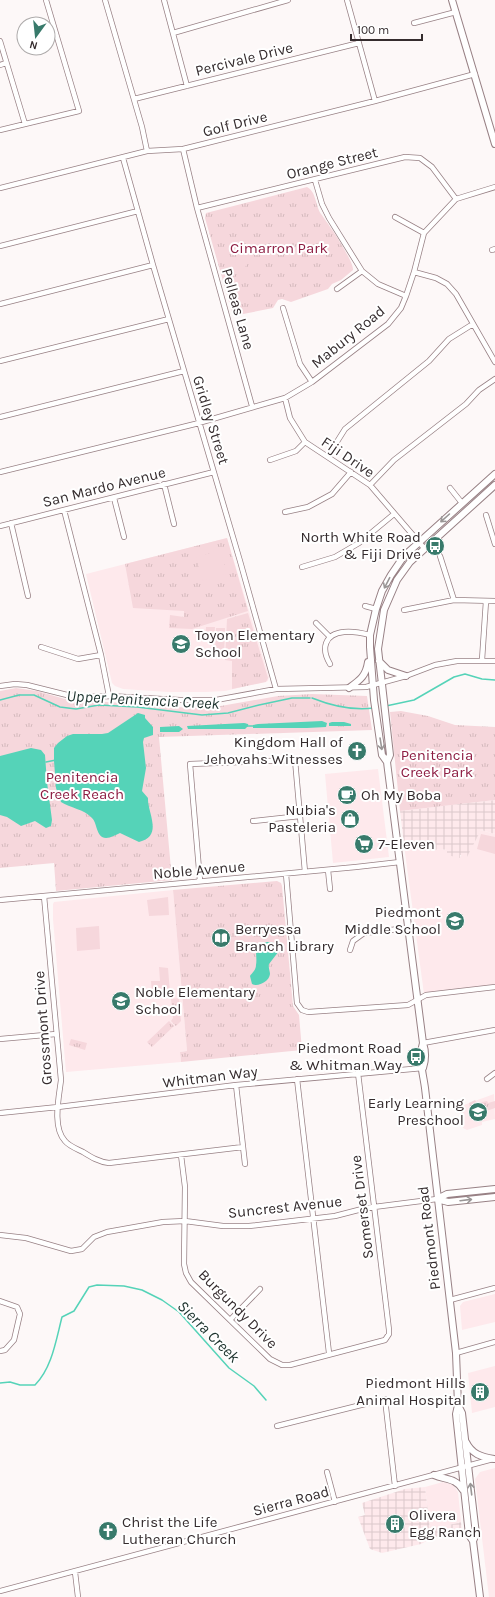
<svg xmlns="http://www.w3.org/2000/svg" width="495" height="1597" viewBox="0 0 495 1597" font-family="Karla,sans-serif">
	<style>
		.built { fill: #fee9ec }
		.industrial { fill: url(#industrial-grid) }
		.grass { fill: url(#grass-tufts) }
		.garden { fill: #f6d7dc }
		.water { fill: #55d3b8 }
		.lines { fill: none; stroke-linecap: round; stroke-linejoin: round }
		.stream { stroke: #55d3b8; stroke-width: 1.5 }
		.minor-casing { stroke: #988185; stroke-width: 6 }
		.major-casing { stroke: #988185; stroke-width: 8 }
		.minor { stroke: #fff; stroke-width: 4.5 }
		.major { stroke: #fff; stroke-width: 6 }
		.oneway { stroke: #9a9696 }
		.labels { text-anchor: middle; stroke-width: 4; stroke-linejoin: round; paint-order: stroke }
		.street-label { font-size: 15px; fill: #352c2e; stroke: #fff }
		.park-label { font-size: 15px; fill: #8d1c42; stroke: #fff }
		.poi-label { font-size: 15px; fill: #352c2e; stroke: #fff; text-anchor: end }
		.water-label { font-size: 16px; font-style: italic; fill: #1c322d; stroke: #fff }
	</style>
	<defs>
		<pattern id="industrial-grid" width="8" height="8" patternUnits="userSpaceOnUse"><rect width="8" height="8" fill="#fee9ec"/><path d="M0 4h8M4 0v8" fill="none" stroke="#dac8cb"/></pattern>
		<pattern id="grass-tufts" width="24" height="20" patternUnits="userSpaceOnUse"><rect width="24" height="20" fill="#f6d7dc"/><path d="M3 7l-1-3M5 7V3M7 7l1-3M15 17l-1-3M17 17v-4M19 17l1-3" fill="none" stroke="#d4b9bd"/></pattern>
	</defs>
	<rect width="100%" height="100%" fill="#fdf8f8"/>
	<!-- built -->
	<path class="built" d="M227,538L269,677L268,681L225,691L206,692H168L123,689L115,686L112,683L86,574Z
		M378,769L389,857L333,863L325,774Z
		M481,830L495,834V985L424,994L404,845L427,851L441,849L447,850L460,857Z
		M173,890L187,1051L180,1052L181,1062L66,1072L53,919V904L54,902Z
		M494,1094L495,1119L482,1122V1125L467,1130L463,1128L461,1106Z
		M495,1294V1322L462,1330L460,1306L463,1302Z
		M495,1366V1407L472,1413L468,1373Z
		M495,1468V1597H489L475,1479L480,1472Z
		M443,1482L453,1485L458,1492L461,1522L430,1530L425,1487Z"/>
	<!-- industrial -->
	<path class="industrial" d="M495,800V834L481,830L467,857L460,855V858L447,855V850L441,849L427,851L404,845L400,811Z
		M425,1487L430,1530L461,1522L462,1530L432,1538L421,1544L382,1553L370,1549L358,1517L365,1515L362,1503L405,1489Z"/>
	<!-- grass -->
	<path class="grass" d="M307,187C316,191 316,207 321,214C328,223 354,261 353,270L341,280L332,284L328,289L291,302L282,299L278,300L273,308L233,316L205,218L206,213Z
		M227,538L248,611L192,629L169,628L170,615L184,617V611L133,608L125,564Z
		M248,613L268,678L266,682L232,689V661L225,660L227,619Z
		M16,688L37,691L65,699L192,708L215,707L278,696L312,694L367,696L372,730L159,737L172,880L56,891L54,863L0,868V691Z
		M401,711L428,716L455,725L495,727V800L400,811L390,712Z
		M277,881L281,883L282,886L293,1006L299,1015L302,1050L181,1062L180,1052L187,1051L173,890Z
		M179,998L181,1021L176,1026L171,1021L173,1018L171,999Z
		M169,1021L174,1026L152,1047L147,1042Z
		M71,1039L87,1043L85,1050L69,1045Z
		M475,1100L477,1103L487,1101L488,1103L495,1101V1108L472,1116L469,1103Z"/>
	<!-- garden -->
	<path class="garden" d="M244,249L253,255L243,270L234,264Z
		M217,551L221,554L227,574L203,581L196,557Z
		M206,627H215L214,641H205Z
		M216,628H225L224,656L215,655Z
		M481,834L495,837V854L477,849Z
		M168,897L169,915L149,916L147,900Z
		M99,926L100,949L77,951L76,928Z
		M159,967L168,968L170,993L161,994Z
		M151,981H160L161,994H152Z"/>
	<!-- water -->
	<path class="water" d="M138,713L145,715V718L153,727V735L144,738L143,742L146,768L142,791L148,798C147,812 164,836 139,842L120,833C115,835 108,840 102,837C96,833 97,823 92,818C84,809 70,808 61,802L56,788L54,761V748L58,743L67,736L73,734H102L108,733Z
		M322,721L327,723L326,727L307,728H253V725L258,724Z
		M332,722H344L351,724V726H329V723Z
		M244,723L248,724V726L245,729H188L187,726Z
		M179,726L183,729L179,732H160V727Z
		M31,748L41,750L45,755L47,782L52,820L51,826L46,828L35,821L21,826L7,817L0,815V756Z
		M267,942H272L279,947V951L269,964C268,967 270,971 270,974C269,982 258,987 252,984L250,976C252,973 256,970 256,965C258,953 251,947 267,942Z"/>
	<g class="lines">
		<!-- stream -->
		<path class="stream" d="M312,698C332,706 352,711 374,708
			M0,700L19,695H34L60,707L76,709L99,705L137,707L202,715L228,713L259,705L292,698H310
			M386,706L414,700L454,677L465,674L482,679L495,680
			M247,726H255
			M46,762L56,760
			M0,1383L10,1382L20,1385H35C52,1368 56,1340 62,1317L74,1311L89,1287L97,1285L124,1286L142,1290L162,1300L179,1312L229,1368L254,1386L266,1400"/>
		<!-- minor casing -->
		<g class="minor-casing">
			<path id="minor" d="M105,0L142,127L147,151
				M164,0L187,86
				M347,0L375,101
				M414,23L456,12
				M173,33L288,0
				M0,41L25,124
				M0,65L6,63
				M134,99L359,43
				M0,130L79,111L46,0
				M183,149L197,208L252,406
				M123,158L153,265L240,561L276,689
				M315,180L322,204L329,218L362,271L378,284L406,296
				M0,188L147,151L183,149L375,101L475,74
				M197,208L405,157L420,158L432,167L456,199
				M395,217L424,233
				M0,246L138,211
				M492,250L495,249
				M414,272L436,278L447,284L456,294L495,362
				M337,289L362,271
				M0,304L153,265
				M283,308L300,364L312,382
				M0,361L169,319
				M285,398L290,418L305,442L370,485L424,548
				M0,417L184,371
				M328,456L345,429L429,361L449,339L473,324
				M270,460L296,451L305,442
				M0,472L195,424L285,398L312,382L388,324L401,308L406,296L414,272L424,233L456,199L495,187
				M164,484L174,524
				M370,485L394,460L466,404L479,390L495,379
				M450,488L462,503
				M114,498L124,537
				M64,510L101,655L109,696
				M285,512L308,507L332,494L351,472
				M486,515L495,544
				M11,523L28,596
				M0,526L214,472
				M440,556L454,600
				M302,567L335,557L359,543L394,514
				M365,606L376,609
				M404,610L454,600L495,601
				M316,623L330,637
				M41,647L78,659L101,655
				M482,660L486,601
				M330,664C321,649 324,634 344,632C352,631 362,633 370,635
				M0,686L15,684L27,685L67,695L85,697L109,696L180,700H216L276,689L366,687L406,676L435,665L457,661H495
				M253,821L300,816
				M328,870L330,889
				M286,874L297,1003L302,1010L308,1012L408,1005L426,995L495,987
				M200,881L190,764L295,760L305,872
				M44,896L61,1080C59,1097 52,1127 65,1141C69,1146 77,1149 83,1152C91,1157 99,1162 109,1163L243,1147
				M0,900L356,867L400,862
				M350,950L353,941L364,933L408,928
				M0,1039L56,1034
				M423,1043L495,1030
				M297,1079L329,1353
				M487,1079L495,1073
				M236,1085L245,1164
				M0,1113L58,1107L236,1085L423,1068
				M181,1155L185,1187L184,1264L186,1273L191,1282L270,1359L282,1365H290L385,1340L389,1334V1330L358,1073
				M0,1235L26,1238L71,1251L82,1249L94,1237L107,1232L163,1222L185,1221L223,1226H249L335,1216L366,1208L437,1199
				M450,1300L495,1288
				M0,1301L17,1307L20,1314L14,1340L5,1350L0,1351
				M230,1320L260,1289
				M456,1353L495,1342
				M277,1426L385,1399L395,1486
				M327,1472L335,1502
				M75,1572L78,1597
				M0,1591L493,1459"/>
		</g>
		<!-- major casing -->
		<g class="major-casing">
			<path id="major" d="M452,0L495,144
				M379,661L388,670L406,676
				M349,688C360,680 366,676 368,662
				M387,762L382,755L374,700L370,647V635L376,609L382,591L391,575L404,556L495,474
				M423,1043C418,1058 423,1073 425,1088L456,1353L458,1405L456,1414L469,1535L473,1541
				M423,1068C426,1059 426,1052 423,1043L388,770L387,762L390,755L378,649L384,610L397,580L410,562L495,485
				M437,1199L447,1194L495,1189
				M437,1199L448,1202L495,1197
				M458,1405L462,1413L474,1517L476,1534L473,1541L480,1597
				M466,1442C472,1454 481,1457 494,1459
				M434,1475C446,1480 456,1478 463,1490"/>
		</g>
		<!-- minor -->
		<use href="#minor" class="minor"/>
		<!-- major -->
		<use href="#major" class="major"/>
	</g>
	<!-- one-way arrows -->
	<defs><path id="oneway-shaft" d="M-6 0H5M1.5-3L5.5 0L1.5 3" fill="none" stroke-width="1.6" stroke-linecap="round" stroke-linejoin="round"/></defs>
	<g class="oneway">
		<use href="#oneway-shaft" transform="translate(445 518) rotate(138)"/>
		<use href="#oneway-shaft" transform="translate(387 583) rotate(117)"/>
		<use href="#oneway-shaft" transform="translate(381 744) rotate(81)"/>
		<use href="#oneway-shaft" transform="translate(466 1200) rotate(-7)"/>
		<use href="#oneway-shaft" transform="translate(471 1489) rotate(-97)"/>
	</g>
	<!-- icons -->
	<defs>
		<g id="bus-disc" transform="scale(1)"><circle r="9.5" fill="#387a6b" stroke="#fff"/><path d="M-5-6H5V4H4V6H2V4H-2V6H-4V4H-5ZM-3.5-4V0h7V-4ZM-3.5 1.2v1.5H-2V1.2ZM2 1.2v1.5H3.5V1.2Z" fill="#fff"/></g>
		<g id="school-disc" transform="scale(1)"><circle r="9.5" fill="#387a6b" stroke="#fff"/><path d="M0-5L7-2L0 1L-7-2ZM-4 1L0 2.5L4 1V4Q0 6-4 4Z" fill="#fff"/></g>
		<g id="church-disc" transform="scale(1)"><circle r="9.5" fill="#387a6b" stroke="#fff"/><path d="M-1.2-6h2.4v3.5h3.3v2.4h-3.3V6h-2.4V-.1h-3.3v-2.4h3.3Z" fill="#fff"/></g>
		<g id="cafe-disc" transform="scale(1)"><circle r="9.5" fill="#387a6b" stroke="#fff"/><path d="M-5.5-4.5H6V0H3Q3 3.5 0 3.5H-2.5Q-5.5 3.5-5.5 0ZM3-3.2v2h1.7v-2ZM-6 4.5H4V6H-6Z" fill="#fff"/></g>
		<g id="shop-disc" transform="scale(1)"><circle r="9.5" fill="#387a6b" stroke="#fff"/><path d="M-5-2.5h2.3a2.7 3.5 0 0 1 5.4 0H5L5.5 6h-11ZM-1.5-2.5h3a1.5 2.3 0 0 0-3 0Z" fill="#fff"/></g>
		<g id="supermarket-disc" transform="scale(1)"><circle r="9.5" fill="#387a6b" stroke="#fff"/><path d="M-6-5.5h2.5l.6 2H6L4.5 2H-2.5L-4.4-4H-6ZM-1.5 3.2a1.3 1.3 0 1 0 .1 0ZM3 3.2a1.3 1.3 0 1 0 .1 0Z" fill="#fff"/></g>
		<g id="library-disc" transform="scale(1)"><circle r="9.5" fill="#387a6b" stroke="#fff"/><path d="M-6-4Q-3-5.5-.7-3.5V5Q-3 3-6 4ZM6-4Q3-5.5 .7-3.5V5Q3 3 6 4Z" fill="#fff"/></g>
		<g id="building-disc" transform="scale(1)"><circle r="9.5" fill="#387a6b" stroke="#fff"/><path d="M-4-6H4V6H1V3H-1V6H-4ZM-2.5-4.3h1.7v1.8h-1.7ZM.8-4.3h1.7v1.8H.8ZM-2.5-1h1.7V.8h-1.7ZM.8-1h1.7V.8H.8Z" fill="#fff"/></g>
	</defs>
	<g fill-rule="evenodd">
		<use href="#bus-disc" x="435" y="546"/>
		<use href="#school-disc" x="181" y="644"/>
		<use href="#church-disc" x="357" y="751"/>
		<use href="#cafe-disc" x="347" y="795"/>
		<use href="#shop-disc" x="350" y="819"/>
		<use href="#supermarket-disc" x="364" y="844"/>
		<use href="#school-disc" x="455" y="921"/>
		<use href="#library-disc" x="221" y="938"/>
		<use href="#school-disc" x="121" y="1001"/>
		<use href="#bus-disc" x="416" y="1057"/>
		<use href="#school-disc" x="478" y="1112"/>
		<use href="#building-disc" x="480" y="1392"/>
		<use href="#building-disc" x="395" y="1524"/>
		<use href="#church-disc" x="108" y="1531"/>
	</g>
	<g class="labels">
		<!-- street labels -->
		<g class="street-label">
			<text transform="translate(244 59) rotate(-14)" y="5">Percivale Drive</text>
			<text transform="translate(235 124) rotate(-14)" y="5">Golf Drive</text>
			<text transform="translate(332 163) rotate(-14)" y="5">Orange Street</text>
			<text transform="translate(238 309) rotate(74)" y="5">Pelleas Lane</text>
			<text transform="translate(348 337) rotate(-39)" y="5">Mabury Road</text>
			<text transform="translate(211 420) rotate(73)" y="5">Gridley Street</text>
			<text transform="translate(348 457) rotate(34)" y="5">Fiji Drive</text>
			<text transform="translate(104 487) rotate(-14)" y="5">San Mardo Avenue</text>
			<text transform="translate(199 870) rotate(-5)" y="5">Noble Avenue</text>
			<text transform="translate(43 1028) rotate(-94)" y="5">Grossmont Drive</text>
			<text transform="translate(210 1077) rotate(-7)" y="5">Whitman Way</text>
			<text transform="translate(285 1207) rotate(-6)" y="5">Suncrest Avenue</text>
			<text transform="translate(362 1207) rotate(-97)" y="5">Somerset Drive</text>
			<text transform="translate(429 1238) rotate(-97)" y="5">Piedmont Road</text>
			<text transform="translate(238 1309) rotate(45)" y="5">Burgundy Drive</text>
			<text transform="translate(291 1501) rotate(-15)" y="5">Sierra Road</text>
		</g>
		<!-- park labels -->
		<g class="park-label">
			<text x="279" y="253">Cimarron Park</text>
			<text x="437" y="760">Penitencia<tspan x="437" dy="17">Creek Park</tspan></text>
			<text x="82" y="782">Penitencia<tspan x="82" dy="17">Creek Reach</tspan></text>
		</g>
		<!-- poi labels -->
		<g class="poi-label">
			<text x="421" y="542">North White Road<tspan x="421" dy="17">&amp; Fiji Drive</tspan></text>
			<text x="195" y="640" text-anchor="start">Toyon Elementary<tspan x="195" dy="17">School</tspan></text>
			<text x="343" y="747">Kingdom Hall of<tspan x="343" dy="17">Jehovahs Witnesses</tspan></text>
			<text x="361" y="800" text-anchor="start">Oh My Boba</text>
			<text x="336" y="815">Nubia's<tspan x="336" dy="17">Pasteleria</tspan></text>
			<text x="378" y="849" text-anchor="start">7-Eleven</text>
			<text x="441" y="917">Piedmont<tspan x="441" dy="17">Middle School</tspan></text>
			<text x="235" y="934" text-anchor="start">Berryessa<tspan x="235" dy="17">Branch Library</tspan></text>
			<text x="135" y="997" text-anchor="start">Noble Elementary<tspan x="135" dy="17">School</tspan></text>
			<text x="402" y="1053">Piedmont Road<tspan x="402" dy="17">&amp; Whitman Way</tspan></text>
			<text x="464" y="1108">Early Learning<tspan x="464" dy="17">Preschool</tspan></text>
			<text x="466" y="1388">Piedmont Hills<tspan x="466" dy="17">Animal Hospital</tspan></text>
			<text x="409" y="1520" text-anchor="start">Olivera<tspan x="409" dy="17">Egg Ranch</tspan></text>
			<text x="122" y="1527" text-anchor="start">Christ the Life<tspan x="122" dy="17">Lutheran Church</tspan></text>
		</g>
		<!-- water labels -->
		<g class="water-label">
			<text transform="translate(143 699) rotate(3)" y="6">Upper Penitencia Creek</text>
			<text transform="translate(209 1331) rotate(45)" y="6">Sierra Creek</text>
		</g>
	</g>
	<!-- north arrow -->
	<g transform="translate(36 36) rotate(195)"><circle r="19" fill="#ffffff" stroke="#aeabab"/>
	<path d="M0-3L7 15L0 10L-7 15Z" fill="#387a6b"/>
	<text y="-6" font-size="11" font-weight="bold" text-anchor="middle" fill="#352c2e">N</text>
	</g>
	<!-- scale -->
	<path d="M351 34v6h71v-6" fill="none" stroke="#352c2e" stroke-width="2"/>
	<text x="357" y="34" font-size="12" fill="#352c2e" stroke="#ffffff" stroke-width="3" paint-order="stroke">100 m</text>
</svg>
